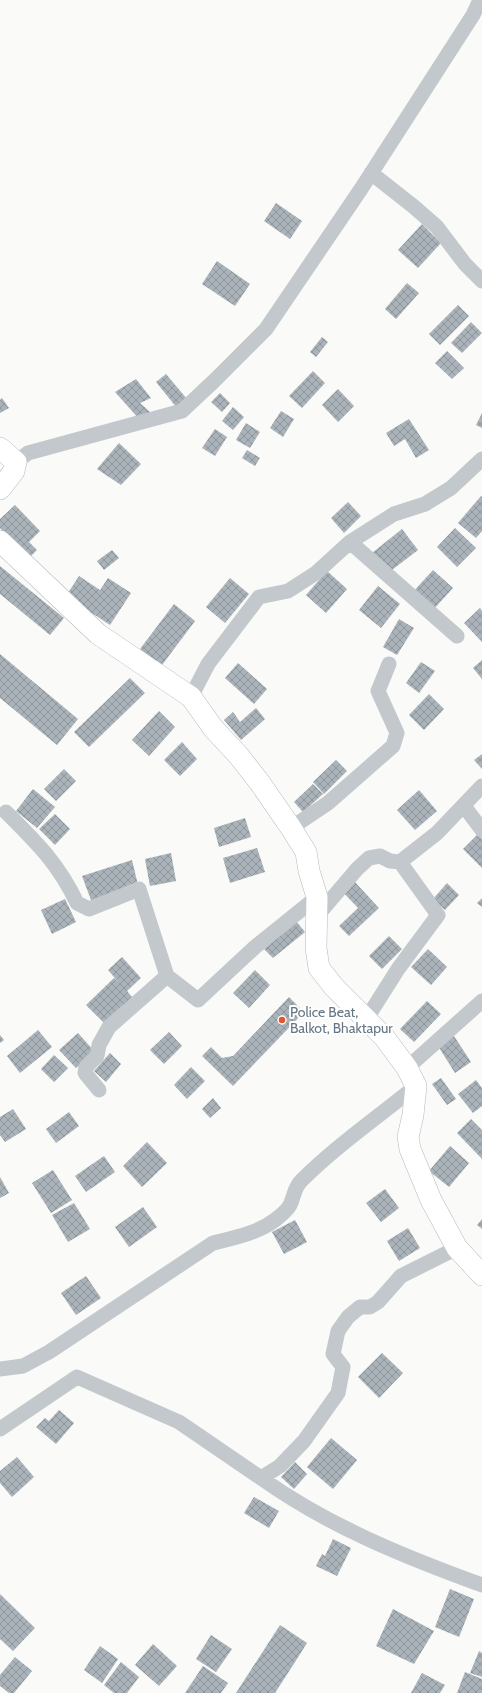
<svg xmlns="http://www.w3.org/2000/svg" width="482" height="1693" viewBox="0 0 482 1693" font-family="Cabin,sans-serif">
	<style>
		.building { fill: url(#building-cross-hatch) }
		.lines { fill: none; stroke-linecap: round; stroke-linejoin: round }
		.secondary-casing { stroke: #b3babf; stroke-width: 22 }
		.street { stroke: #c3c8cc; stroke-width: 15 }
		.secondary { stroke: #fff; stroke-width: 21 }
		.poi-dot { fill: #e4572e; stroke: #fff; stroke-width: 1.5 }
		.labels { text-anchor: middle; stroke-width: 4; stroke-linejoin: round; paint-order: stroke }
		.poi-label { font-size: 14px; fill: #657683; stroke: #fff; text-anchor: start }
	</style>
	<defs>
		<pattern id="building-cross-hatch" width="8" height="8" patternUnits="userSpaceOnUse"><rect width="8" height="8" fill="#aab3b9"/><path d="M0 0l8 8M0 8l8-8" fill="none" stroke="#8e969c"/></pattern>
	</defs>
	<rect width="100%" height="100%" fill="#fafaf8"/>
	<!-- building -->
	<path class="building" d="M276,203L302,221L290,239L264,221Z
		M422,224L441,243L418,268L398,250Z
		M217,261L250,284L235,306L202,284Z
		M407,283L419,293L396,319L385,309Z
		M458,305L469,316L440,345L429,334Z
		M471,322L482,333L462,353L451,343Z
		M322,337L328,342L316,357L310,352Z
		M447,351L464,368L452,379L435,363Z
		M313,371L325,383L302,408L289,396Z
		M166,374L187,399L177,408L156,382Z
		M136,379L151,398L140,403L150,412L140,420L115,392Z
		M338,389L354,406L338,422L322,405Z
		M220,393L230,403L222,412L211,402Z
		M2,398L9,408L0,413V400Z
		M233,407L244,417L233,430L222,421Z
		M281,411L294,419L283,437L270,428Z
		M482,413V428L476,425Z
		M409,419L429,450L416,458L405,439L394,446L386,433Z
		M246,423L260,432L250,448L236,440Z
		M215,429L227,437L215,456L202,448Z
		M119,443L141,464L121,485L97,469Z
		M247,450L260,458L255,466L242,458Z
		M481,496L482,497V531L476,538L458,523Z
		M348,502L361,516L344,533L331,518Z
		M15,505L40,531L29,542L37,550L29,558L0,528V519Z
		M455,528L476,548L457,567L437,547Z
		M402,529L418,550L388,573L372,553Z
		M112,550L119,558L104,570L97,561Z
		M0,566L64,618L50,635L0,594Z
		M433,570L453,588L432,611L412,593Z
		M327,571L347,589L326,613L306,595Z
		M79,576L100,590L108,578L131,593L110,625L66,596Z
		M230,578L249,594L225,623L206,607Z
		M378,586L400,604L381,628L359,610Z
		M174,604L195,621L162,665L140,649Z
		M480,608L482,611V642L464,623Z
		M399,619L414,628L397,655L383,647Z
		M0,654L78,719L57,745L0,698Z
		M482,660V679L473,668Z
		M421,662L435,671L419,693L406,683Z
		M238,663L267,689L254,704L225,678Z
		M130,678L145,693L89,747L74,732Z
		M429,694L444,709L424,730L409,715Z
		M256,708L265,719L241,740L224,720L233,712L240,722Z
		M159,711L175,727L149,756L132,740Z
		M182,742L197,759L180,776L164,760Z
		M482,754V769L474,760Z
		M336,760L347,771L324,794L313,782Z
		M64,769L76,781L56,801L44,789Z
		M313,784L323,794L303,812L294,802Z
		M33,789L55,807L37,828L16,811Z
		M419,790L437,811L415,830L397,810Z
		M55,814L70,829L55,845L39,829Z
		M245,818L251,837L219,847L214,828Z
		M478,834L482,839V868L463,849Z
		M257,848L265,872L230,883L223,858Z
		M171,853L176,881L150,886L145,859Z
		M132,860L138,885L91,900L82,876Z
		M353,880L379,908L349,936L339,926L358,908L341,890Z
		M447,883L459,895L445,910L433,899Z
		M482,898V907L477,903Z
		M65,899L76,922L52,934L41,910Z
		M296,921L305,932L273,958L264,949Z
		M389,936L402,949L382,969L369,956Z
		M428,949L447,967L431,985L411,967Z
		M122,957L141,978L127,991L132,997L105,1024L86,1005L114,978L120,984L108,970Z
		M255,970L270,985L249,1008L233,993Z
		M289,997L304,1012L233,1086L202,1056L211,1047L222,1058L233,1056Z
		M427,1001L441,1014L414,1042L400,1029Z
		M38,1030L52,1047L20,1073L7,1056Z
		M169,1032L182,1046L164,1064L150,1050Z
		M78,1033L94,1051L76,1068L59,1050Z
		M0,1035L4,1040L0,1043Z
		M454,1036L471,1062L455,1073L438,1046Z
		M110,1053L121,1064L106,1082L94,1071Z
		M54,1055L68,1068L54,1082L41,1069Z
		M191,1067L205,1081L187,1099L174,1085Z
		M441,1078L456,1099L447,1105L432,1084Z
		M476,1080L482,1088V1106L473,1113L458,1094Z
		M213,1098L221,1108L210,1118L202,1109Z
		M13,1109L26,1129L5,1142L0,1135V1117Z
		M69,1112L79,1126L56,1143L46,1129Z
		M471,1119L482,1130V1159L457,1133Z
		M147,1142L167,1163L142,1187L123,1166Z
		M450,1146L469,1163L449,1187L429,1171Z
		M104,1156L115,1172L86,1192L75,1176Z
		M53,1170L72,1200L51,1213L32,1183Z
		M0,1177L9,1193L0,1198Z
		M385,1189L399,1208L381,1222L366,1203Z
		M74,1203L90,1229L68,1242L52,1215Z
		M143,1207L157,1227L129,1247L115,1227Z
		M482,1219V1229L477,1225Z
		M295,1220L307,1242L284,1254L272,1232Z
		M408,1228L420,1248L399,1261L387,1241Z
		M86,1276L101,1298L76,1315L61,1293Z
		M382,1353L403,1373L379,1398L358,1377Z
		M59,1410L74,1423L56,1444L36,1427L45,1418L49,1421Z
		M331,1438L357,1460L333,1489L307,1467Z
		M17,1457L34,1477L12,1497L0,1483V1471Z
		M295,1462L307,1474L294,1489L281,1477Z
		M254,1497L279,1511L269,1528L244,1513Z
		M333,1539L351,1548L337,1576L316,1566L322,1554L325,1556Z
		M450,1589L474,1599L459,1637L435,1627Z
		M0,1594L35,1628L13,1651L0,1639Z
		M393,1609L434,1631L414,1664L376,1646Z
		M280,1625L307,1643L295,1662L275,1693H236Z
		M211,1635L232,1649L216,1672L196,1659Z
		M153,1644L177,1666L159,1686L135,1665Z
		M100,1646L118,1659L102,1683L84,1670Z
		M479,1651L482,1653V1677L470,1673Z
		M15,1657L32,1671L14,1693H9L0,1686V1675Z
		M121,1662L139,1677L127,1693H114L104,1685Z
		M203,1666L228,1683L221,1693H185Z
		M465,1672L482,1679V1693H457Z
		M422,1673L445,1685L440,1693H411Z"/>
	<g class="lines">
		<!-- secondary casing -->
		<g class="secondary-casing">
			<path id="secondary" d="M0,448L16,462L14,471L0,489
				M0,541L98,634L191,697L213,728L239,756L260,783L291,828L306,852L309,871L317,897L316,948L319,968L334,987L384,1037L407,1068L416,1086L413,1115L408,1137L410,1149L431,1200L457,1248L482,1275"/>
		</g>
		<!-- street -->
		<path class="street" d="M371,173L413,206L437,227L465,264L482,281
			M16,462L28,453L182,411L214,381L266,329L361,189L473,15L480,0
			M350,542L457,636
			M191,697L208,664L259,597L288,591L316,573L350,542L394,514L425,504L451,488L482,459
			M464,806L482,830
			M6,812C36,842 58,863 77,903L89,909L139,889L167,976L198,1000L255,947L317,897
			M291,828L328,803L393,746L397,733L378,691L389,664
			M317,916L357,869L369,858L380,856L390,861L400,862L437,833L482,786
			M367,1018L398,969L438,915L400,862
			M407,1068L482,1001
			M99,1090L85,1073L86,1067L97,1056L99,1045L109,1027L167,976
			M0,1369L23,1366L49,1352L213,1243C233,1238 258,1233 275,1220C280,1216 287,1211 290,1205C294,1197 294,1188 301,1181C336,1146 378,1117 416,1086
			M0,1429L77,1377L179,1422L261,1478L280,1466L304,1441L338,1393L343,1367L333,1354L338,1331L348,1317L360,1307H370L378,1302L401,1276L457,1248
			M261,1478C328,1526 405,1557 482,1585"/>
		<!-- secondary -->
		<use href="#secondary" class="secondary"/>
	</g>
	<!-- markers -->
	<circle class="poi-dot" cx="282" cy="1020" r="4"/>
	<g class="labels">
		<!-- poi labels -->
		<g class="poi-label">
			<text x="290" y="1017">Police Beat,<tspan x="290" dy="16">Balkot, Bhaktapur</tspan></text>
		</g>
	</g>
</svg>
